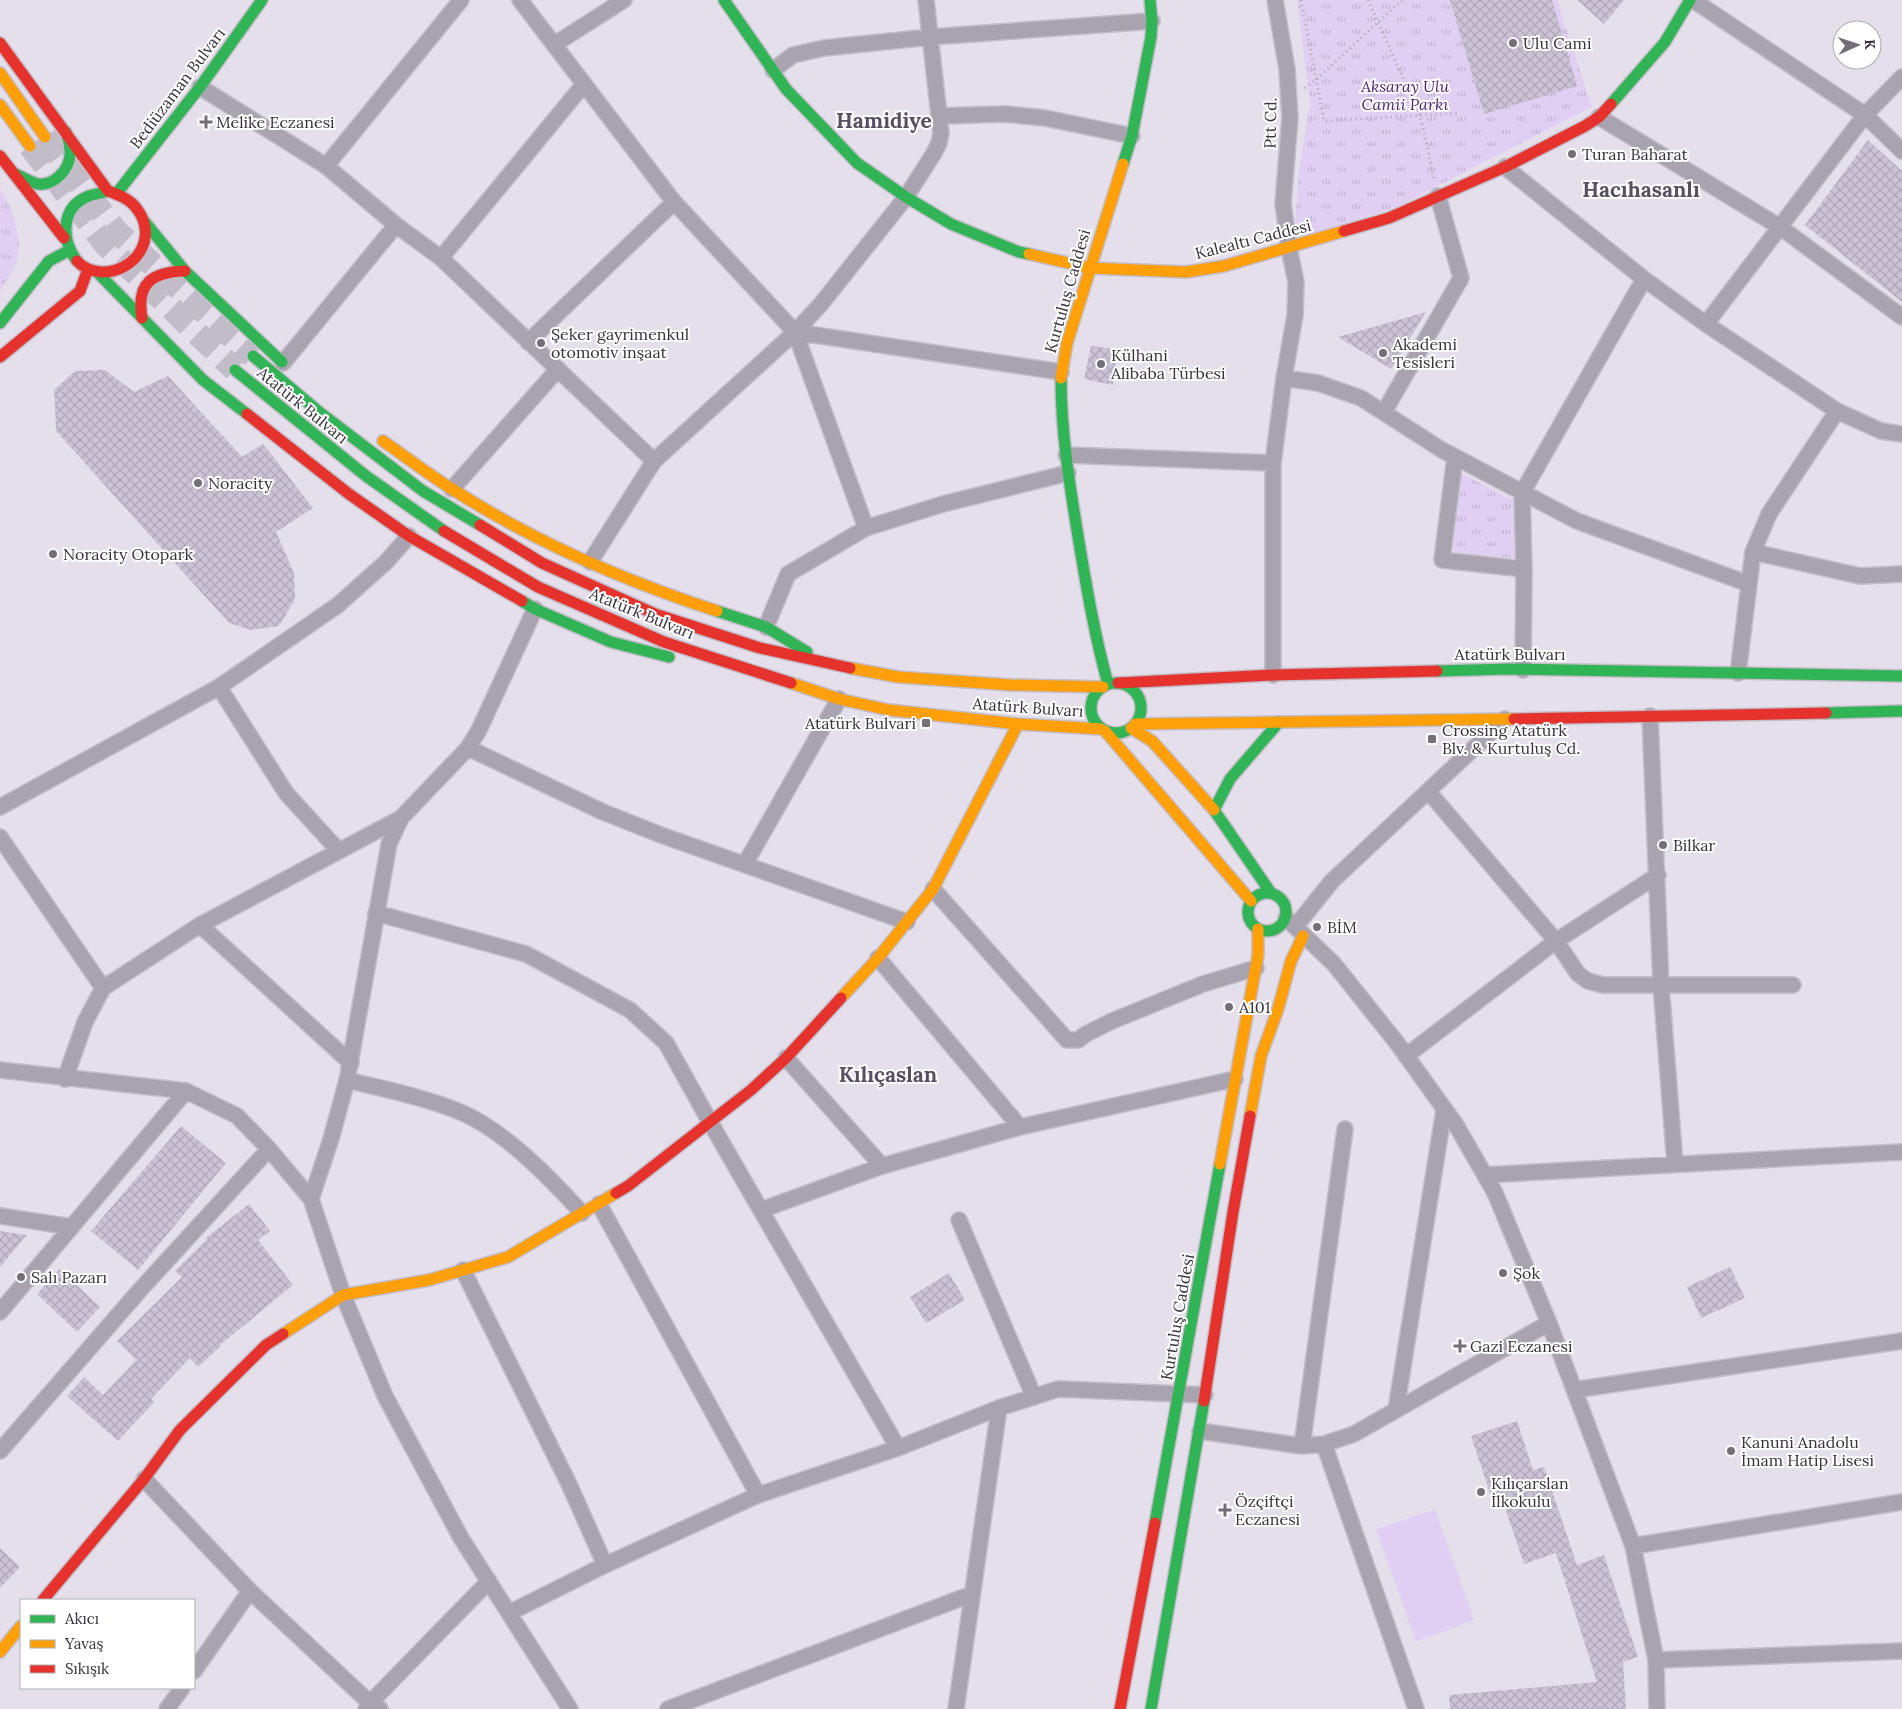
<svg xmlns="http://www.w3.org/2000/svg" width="1902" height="1709" viewBox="0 0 1902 1709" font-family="Lora,serif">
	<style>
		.grass { fill: #e0cff2 }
		.park { fill: url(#park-tufts) }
		.building { fill: url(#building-cross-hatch) }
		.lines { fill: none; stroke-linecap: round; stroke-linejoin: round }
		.primary-tunnel { stroke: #c2bcc8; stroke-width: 24; stroke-dasharray: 24 12; stroke-linecap: butt }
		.street-casing { stroke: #c2bdc8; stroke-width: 18 }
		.fast-casing { stroke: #c2bdc8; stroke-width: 14 }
		.slow-casing { stroke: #c2bdc8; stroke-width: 14 }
		.jam-casing { stroke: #c2bdc8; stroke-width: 14 }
		.path { stroke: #aaa6b0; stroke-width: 3; stroke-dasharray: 1 4; stroke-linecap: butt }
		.street { stroke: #a9a3af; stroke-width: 15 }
		.fast { stroke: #30b455; stroke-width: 11 }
		.slow { stroke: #ff9f0a; stroke-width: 11 }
		.jam { stroke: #e5322d; stroke-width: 11 }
		.poi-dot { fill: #736e78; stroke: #fff; stroke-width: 2 }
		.labels { text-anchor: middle; stroke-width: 4; stroke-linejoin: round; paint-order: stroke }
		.poi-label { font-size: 16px; fill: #36313a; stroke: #fff; text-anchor: start }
		.park-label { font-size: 16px; font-style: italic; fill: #512275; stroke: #fff }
		.street-label { font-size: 16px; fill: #36313a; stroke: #fff }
		.district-label { font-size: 21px; font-weight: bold; fill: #574e61; stroke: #fff }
	</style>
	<defs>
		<pattern id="park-tufts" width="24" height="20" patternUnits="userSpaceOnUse" patternTransform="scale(1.25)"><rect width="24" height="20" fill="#e0cff2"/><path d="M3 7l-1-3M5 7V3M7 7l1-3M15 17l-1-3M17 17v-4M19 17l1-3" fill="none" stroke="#c1b2d0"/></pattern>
		<pattern id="building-cross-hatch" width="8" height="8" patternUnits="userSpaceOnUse" patternTransform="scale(1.25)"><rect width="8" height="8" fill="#ccc2d5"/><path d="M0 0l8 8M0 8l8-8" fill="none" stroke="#b0a7b8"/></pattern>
	</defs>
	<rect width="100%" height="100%" fill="#e5dfec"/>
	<!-- grass -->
	<path class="grass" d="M1435,1509L1474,1620L1416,1642L1376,1529Z"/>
	<!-- park -->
	<path class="park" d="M1297,0H1557L1592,107L1396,207L1294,240L1299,169L1310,104Z
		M0,188C12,206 25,242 16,263C13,273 5,282 0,291Z
		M1461,473L1513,500L1515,558L1453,552Z"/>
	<!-- building -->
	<path class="building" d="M1450,0H1552L1577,86L1484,114Z
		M1577,0H1624L1604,24Z
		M1868,140L1902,171V302L1805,225Z
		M1426,312L1391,369L1338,337Z
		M1091,346L1117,349L1113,385L1084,379Z
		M105,370L134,392L168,376L242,457L263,444L264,445L313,508L276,532L294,573L295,599L279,626L251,630L229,623L56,431L54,390L75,371Z
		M181,1126L226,1163L138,1270L91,1231Z
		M249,1204L270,1231L258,1240L293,1285L220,1345L221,1346L198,1367L190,1358L151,1399L154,1402L118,1441L67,1396L84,1377L103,1395L136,1360L117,1341L182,1277L175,1271L207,1239L206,1238Z
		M0,1231L27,1235L0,1267Z
		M1730,1267L1745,1298L1701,1318L1687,1287Z
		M60,1269L100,1307L77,1332L37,1294Z
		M949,1273L965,1300L926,1323L910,1297Z
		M1517,1421L1533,1470L1544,1467L1577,1565L1604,1555L1638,1657L1623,1662L1626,1709H1450L1449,1695L1597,1682L1556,1553L1524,1564L1500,1493L1491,1496L1471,1436Z
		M0,1548L20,1567L0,1588Z"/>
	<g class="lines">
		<!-- primary-tunnel -->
		<path class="primary-tunnel" d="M45,137L116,231L253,356
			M30,146L106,245L235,370"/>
		<!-- street casing -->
		<g class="street-casing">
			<path id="street" d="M520,0L674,202L795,332L866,528
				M1693,0L1865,115L1902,151
				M555,44L624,0
				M773,70L793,55L824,48L930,37L1152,21
				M200,87L326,166L396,225L441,258L654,461
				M939,116L1005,114L1045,118L1132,136
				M1599,117L1780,227L1902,317
				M326,166L461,0
				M1505,167L1644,279L1706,324L1837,411L1881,431L1902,434
				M441,258L584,84
				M1706,324L1865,115L1902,77
				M795,332L1061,372
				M528,342L674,202
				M283,363L396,225
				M1284,378L1318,383L1361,398L1442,450L1577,521L1749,584
				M1384,412L1461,278L1438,196
				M1066,455L1273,463
				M1455,457L1442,560L1524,569
				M452,489L558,369
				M1753,552L1860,576L1902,574
				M590,562L654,461L795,332L821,304L906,197L934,153L939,143L941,133L926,0
				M766,627L788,574L866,528L943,504L1068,473
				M1523,670L1524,569L1522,493L1644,279
				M1738,673L1753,552L1769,514L1837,411
				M1273,675V463L1284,378L1295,315L1296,282L1289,248L1283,203L1290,118L1287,69L1275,0
				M219,687L286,793L339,851
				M1650,716L1661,985L1675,1164
				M468,748L603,812L661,835L907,922
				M1428,791L1556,941L1578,974L1588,981L1603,985H1793
				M0,807L219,687L338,605L386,562L409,536
				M0,837L103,988
				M745,864L839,699
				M933,889L1067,1040H1078L1086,1034L1112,1021L1203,984L1256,968
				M376,913L526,954L630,1010L666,1043L710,1122L898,1448
				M1286,918L1334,964L1397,1043L1456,1125L1495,1193L1549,1323L1633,1546L1656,1660L1657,1709
				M200,925L351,1063
				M1295,927L1332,881L1505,719
				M878,958L1020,1127
				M1406,1056L1556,941L1658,875
				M786,1058L882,1166
				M0,1070L186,1091L237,1116L269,1149L311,1199L343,1295L385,1396L461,1538L570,1709
				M65,1079L85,1022L103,988L200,925L401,818
				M347,1080C384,1089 423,1097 458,1111C503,1129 550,1178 582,1213
				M1485,1175L1902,1152
				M311,1199L331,1139L347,1080L389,844L401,818L468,748L479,730L535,609
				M599,1204L758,1495
				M761,1210L882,1166L1020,1127L1235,1079
				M0,1216L72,1227
				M959,1220L1034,1397
				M463,1270L569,1484L605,1565
				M0,1312L186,1091
				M1574,1390L1902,1341
				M1396,1410L1444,1110
				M1200,1431L1302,1446L1324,1444L1354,1434L1549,1323
				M1324,1444L1416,1709
				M1302,1446L1345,1129
				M0,1451L140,1290L269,1149
				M144,1479L250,1591L370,1703L380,1709
				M1633,1546L1902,1502
				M509,1613L605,1565L758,1495L898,1448L999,1408L1058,1389L1205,1395
				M1656,1660L1902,1651
				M194,1671L250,1591
				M167,1709L182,1688
				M366,1709L370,1703L489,1581
				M668,1709L972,1594
				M956,1709L999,1408"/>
		</g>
		<!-- fast casing -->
		<g class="fast-casing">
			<path id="fast" d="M724,0L786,89L857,163L906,197L951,224L1019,252L1029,254
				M1611,104L1665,42L1690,0
				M1123,164L1132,136L1151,37L1152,21L1150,0
				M13,173C21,176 30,182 38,184C54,186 69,170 70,155C71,147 68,139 66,132
				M117,193L200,87L262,0
				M144,221L185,271L282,362
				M77,261C61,240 60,207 89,196C95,194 102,193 108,191
				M97,272L203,380L247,414
				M0,323L49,261L68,251
				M253,356L318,411L423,491L480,525
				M235,370L366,476L444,531
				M1061,378C1061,433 1070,488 1079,542C1087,590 1095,637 1108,684
				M522,601L535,609L611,642L669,657
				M717,611L766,627L807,652
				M1437,671L1509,669L1902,676
				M1091 708a25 25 0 1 1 50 0a25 25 0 1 1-50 0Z
				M1826,713L1902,711
				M1248 912a19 19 0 1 1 38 0a19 19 0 1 1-38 0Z
				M1271,893L1214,810L1230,779L1279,722
				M1155,1523L1220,1164
				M1151,1709L1204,1401"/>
		</g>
		<!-- slow casing -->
		<g class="slow-casing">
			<path id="slow" d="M0,73L45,137
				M0,105L30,146
				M1029,254L1090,268L1186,272L1224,266L1344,231
				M1061,378L1067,343L1123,164
				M383,441C406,457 428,474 452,489C533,541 625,581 717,611
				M850,668L898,677L1011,685L1103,687
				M791,683L839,699L889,710L1018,724L1101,729
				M1135,724L1514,719
				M1131,728L1152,741L1214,810
				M1105,731L1251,901
				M841,998L878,958L933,889L1018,724
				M1250,1116L1261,1056L1278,1009L1291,961L1303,936
				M1220,1164L1258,955V929
				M283,1334L343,1295L429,1280L508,1257L616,1193
				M0,1652L21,1626"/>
		</g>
		<!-- jam casing -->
		<g class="jam-casing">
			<path id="jam" d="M0,43L108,191C119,195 130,199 137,209C159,238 135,273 101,272C91,271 83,268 77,261
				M0,156L64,238
				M1344,231L1389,218L1505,167L1585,126L1599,117L1611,104
				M142,318C136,283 152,272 185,271
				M0,357L80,291L88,269
				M247,414L349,494L409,536L522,601
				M480,525L542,563L655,614L760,648L850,668
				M444,531L538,587L664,642L791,683
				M1118,683L1273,675L1437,671
				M1514,719L1826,713
				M616,1193L628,1186L751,1090L786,1058L841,998
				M1204,1401L1233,1212L1250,1116
				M43,1600L144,1479L180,1430L266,1345L283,1334
				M1120,1709L1155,1523"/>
		</g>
		<!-- path -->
		<path class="path" d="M1301,0L1324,121L1459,113
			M1368,0L1420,115L1434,179
			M1305,88L1316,80L1402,0"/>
		<!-- street -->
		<use href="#street" class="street"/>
		<!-- fast -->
		<use href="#fast" class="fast"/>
		<!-- slow -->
		<use href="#slow" class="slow"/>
		<!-- jam -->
		<use href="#jam" class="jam"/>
	</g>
	<!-- markers -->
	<g class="poi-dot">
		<circle cx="1513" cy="43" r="5"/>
		<path d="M203.5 114.5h5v5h5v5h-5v5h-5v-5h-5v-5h5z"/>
		<circle cx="1572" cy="154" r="5"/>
		<circle cx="541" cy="343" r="5"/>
		<circle cx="1383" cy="353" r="5"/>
		<circle cx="1101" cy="364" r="5"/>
		<circle cx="198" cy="483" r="5"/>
		<circle cx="53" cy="554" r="5"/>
		<rect x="921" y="718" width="10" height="10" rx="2.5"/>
		<rect x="1427" y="734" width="10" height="10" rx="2.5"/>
		<circle cx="1663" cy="845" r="5"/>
		<circle cx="1317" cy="927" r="5"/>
		<circle cx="1229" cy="1007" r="5"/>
		<circle cx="1503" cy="1273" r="5"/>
		<circle cx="21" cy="1277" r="5"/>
		<path d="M1457.5 1338.5h5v5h5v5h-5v5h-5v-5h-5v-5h5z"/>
		<circle cx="1731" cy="1451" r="5"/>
		<circle cx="1481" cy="1492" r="5"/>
		<path d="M1222.5 1502.5h5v5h5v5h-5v5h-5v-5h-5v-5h5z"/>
	</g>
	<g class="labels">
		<!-- poi labels -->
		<g class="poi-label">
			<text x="1523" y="49">Ulu Cami</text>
			<text x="216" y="128">Melike Eczanesi</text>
			<text x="1582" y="160">Turan Baharat</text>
			<text x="551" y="340">Şeker gayrimenkul<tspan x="551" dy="18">otomotiv inşaat</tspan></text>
			<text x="1393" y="350">Akademi<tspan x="1393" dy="18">Tesisleri</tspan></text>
			<text x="1111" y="361">Külhani<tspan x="1111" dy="18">Alibaba Türbesi</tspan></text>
			<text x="208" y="489">Noracity</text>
			<text x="63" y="560">Noracity Otopark</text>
			<text x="916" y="729" text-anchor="end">Atatürk Bulvari</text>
			<text x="1442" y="736">Crossing Atatürk<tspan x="1442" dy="18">Blv. &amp; Kurtuluş Cd.</tspan></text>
			<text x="1673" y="851">Bilkar</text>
			<text x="1327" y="933">BİM</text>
			<text x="1239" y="1013">A101</text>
			<text x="1513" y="1279">Şok</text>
			<text x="31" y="1283">Salı Pazarı</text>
			<text x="1470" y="1352">Gazi Eczanesi</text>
			<text x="1741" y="1448">Kanuni Anadolu<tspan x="1741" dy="18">İmam Hatip Lisesi</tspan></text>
			<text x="1491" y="1489">Kılıçarslan<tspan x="1491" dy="18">İlkokulu</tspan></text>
			<text x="1235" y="1507">Özçiftçi<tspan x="1235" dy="18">Eczanesi</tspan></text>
		</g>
		<!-- park labels -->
		<g class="park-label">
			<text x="1405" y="92">Aksaray Ulu<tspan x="1405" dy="18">Camii Parkı</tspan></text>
		</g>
		<!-- street labels -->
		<g class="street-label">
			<text transform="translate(177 88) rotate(-53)" y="6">Bediüzaman Bulvarı</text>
			<text transform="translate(1270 123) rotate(-89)" y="6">Ptt Cd.</text>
			<text transform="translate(1253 239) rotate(-14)" y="6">Kalealtı Caddesi</text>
			<text transform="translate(1067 291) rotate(-74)" y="6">Kurtuluş Caddesi</text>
			<text transform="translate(303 405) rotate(39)" y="6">Atatürk Bulvarı</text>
			<text transform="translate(642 613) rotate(22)" y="6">Atatürk Bulvarı</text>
			<text x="1510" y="660">Atatürk Bulvarı</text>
			<text transform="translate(1028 707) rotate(4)" y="6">Atatürk Bulvarı</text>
			<text transform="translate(1177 1317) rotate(-80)" y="6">Kurtuluş Caddesi</text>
		</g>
		<!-- district labels -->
		<g class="district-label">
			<text x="884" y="128">Hamidiye</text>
			<text x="1641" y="197">Hacıhasanlı</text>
			<text x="888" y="1082">Kılıçaslan</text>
		</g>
	</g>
	<!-- legend -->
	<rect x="20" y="1599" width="175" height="90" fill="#ffffff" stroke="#afadb0"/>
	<rect x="30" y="1615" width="25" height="8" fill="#30b455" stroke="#afadb0"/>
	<text x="65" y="1624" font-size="15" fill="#36313a">Akıcı</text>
	<rect x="30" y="1640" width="25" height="8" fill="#ff9f0a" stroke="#afadb0"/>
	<text x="65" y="1649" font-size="15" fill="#36313a">Yavaş</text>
	<rect x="30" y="1665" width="25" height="8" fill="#e5322d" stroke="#afadb0"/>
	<text x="65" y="1674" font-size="15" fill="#36313a">Sıkışık</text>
	<!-- north arrow -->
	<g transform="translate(1857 45) rotate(87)"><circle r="24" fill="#ffffff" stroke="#afadb0"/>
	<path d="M0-4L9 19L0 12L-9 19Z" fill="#736e78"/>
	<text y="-8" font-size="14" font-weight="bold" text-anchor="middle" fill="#36313a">K</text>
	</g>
</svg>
